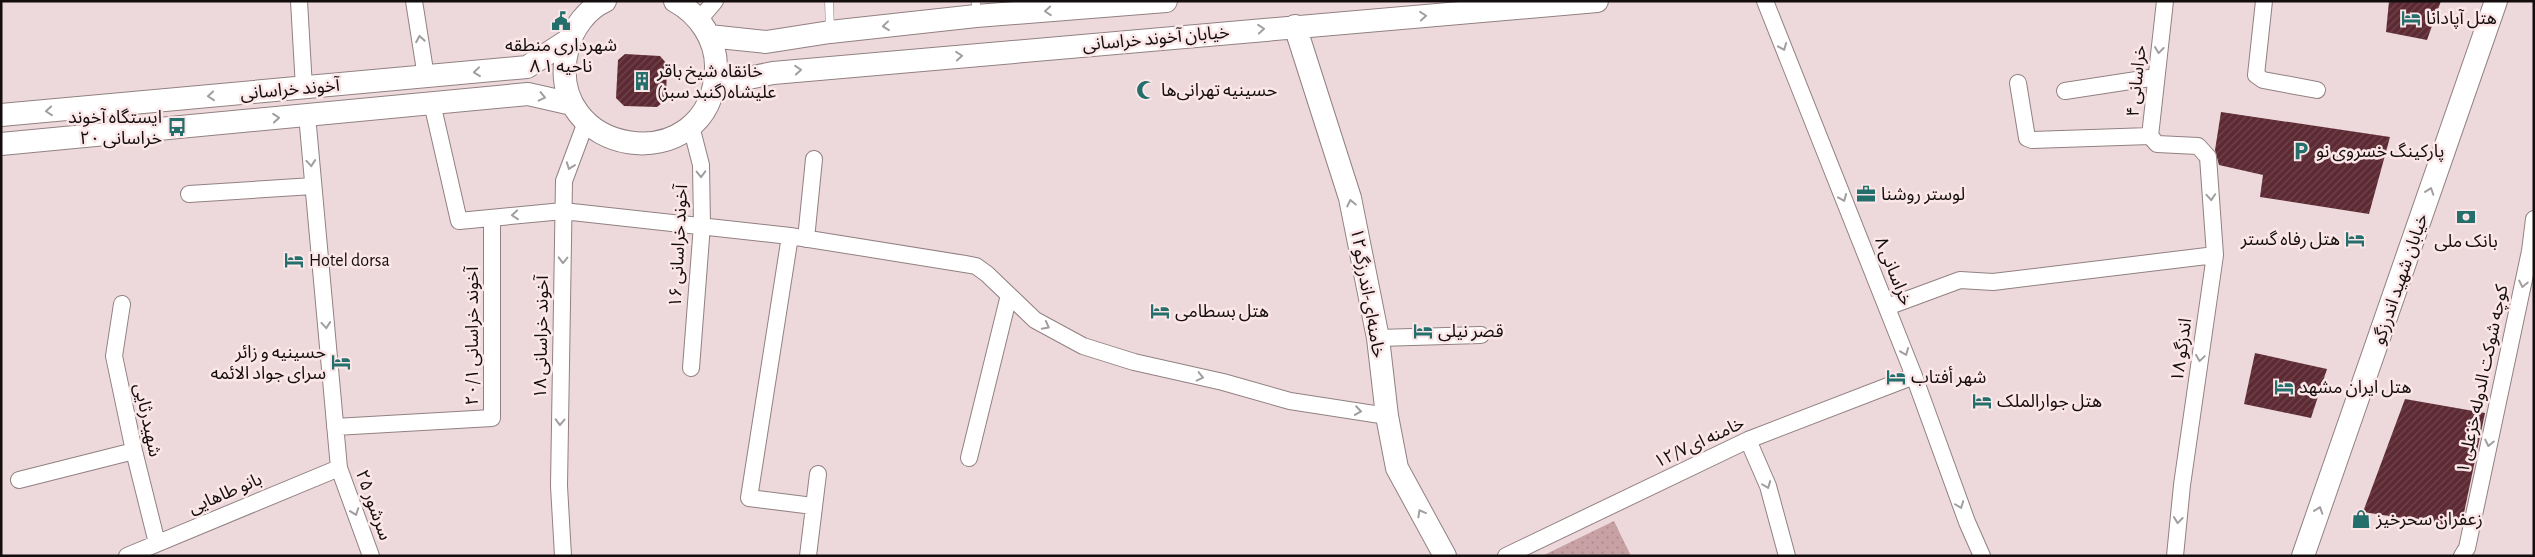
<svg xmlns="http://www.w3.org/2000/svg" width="2535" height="557" viewBox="0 0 2535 557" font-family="'Alegreya Sans','Noto Sans Arabic',sans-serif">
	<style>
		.grass { fill: url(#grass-dots) }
		.building { fill: url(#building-hatch) }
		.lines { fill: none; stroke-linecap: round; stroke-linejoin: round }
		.lane-casing { stroke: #928082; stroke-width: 9 }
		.street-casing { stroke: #928082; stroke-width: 18 }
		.secondary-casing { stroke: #928082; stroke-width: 24 }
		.lane { stroke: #fff; stroke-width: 8 }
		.street { stroke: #fff; stroke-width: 16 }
		.secondary { stroke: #fff; stroke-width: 22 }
		.oneway { stroke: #a19e9f }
		.labels { text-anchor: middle; stroke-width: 5; stroke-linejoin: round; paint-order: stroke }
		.poi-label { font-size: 18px; fill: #140d0e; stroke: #fbe6e8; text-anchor: start }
		.street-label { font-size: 18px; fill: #140d0e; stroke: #fbe6e8 }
	</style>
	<defs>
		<pattern id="grass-dots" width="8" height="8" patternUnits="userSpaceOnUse" patternTransform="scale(1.25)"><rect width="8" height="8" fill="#c8a1a5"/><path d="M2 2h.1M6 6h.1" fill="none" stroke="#ab898d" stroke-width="1.8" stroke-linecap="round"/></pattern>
		<pattern id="building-hatch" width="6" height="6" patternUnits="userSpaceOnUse" patternTransform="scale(1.25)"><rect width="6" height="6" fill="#5d2a33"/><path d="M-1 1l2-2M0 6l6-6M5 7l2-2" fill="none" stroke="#6f464d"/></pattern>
	</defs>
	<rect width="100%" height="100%" fill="#edd9db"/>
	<!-- grass -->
	<path class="grass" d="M1614,521L1631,556H1542Z"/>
	<!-- building -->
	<path class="building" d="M2389,1H2441L2427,40L2386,32Z
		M625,54L660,56L667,64L666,100L657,107L624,106L616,98L618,60Z
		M2221,112L2390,137L2369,214L2260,197L2263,175L2219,165L2215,150Z
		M2255,353L2327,369L2311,418L2244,404Z
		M2405,399L2485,413L2461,527L2363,512Z"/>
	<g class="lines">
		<!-- lane casing -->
		<g class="lane-casing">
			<path id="lane" d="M829,1L830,30
				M976,14V1"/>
		</g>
		<!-- street casing -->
		<g class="street-casing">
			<path id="street" d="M299,1L304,88
				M414,1L426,77
				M1765,1L1914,376L1967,522L1982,556
				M2165,1L2150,136L2157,144L2198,146L2208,157L2215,255L2182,485L2175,556
				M2264,1L2256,75L2263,80L2317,90
				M699,20L715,1
				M2018,83L2027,138L2032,140L2150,136
				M2065,91L2156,77
				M432,103L459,221L563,211L790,236L965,264L976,266L987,274L1035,320L1083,346L1134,362L1223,382L1290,401L1387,416
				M307,115L339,468L371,556
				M189,194L313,186
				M790,236L749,498L813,506
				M806,239L814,159
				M122,304L114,356L134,451L157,543
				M1887,307L1960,280L1993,282L2215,255
				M1378,338L1481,335
				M691,368L702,225L701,165L691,126
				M335,427L492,418V218
				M1748,440L1768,486L1787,556
				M969,458L1009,295
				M19,480L134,451
				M127,556L339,468
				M563,556L559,486L564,181L586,122
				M808,556L818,474
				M1506,556L1748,440L1914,376
				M2462,556L2467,548L2530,251L2534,219"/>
		</g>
		<!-- secondary casing -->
		<g class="secondary-casing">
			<path id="secondary" d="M605,1C587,9 573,28 568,47C539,157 711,184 716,69C717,40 699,14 675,1
				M1295,26L1350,198L1378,338L1387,416L1397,468L1445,556
				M709,36L766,42L830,32L976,16L1166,1
				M715,85L773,73L1597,1
				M1,115L527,67L570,39
				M1,144L528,94L572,104
				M2303,556L2496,1"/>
		</g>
		<!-- lane -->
		<use href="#lane" class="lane"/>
		<!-- street -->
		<use href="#street" class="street"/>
		<!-- secondary -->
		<use href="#secondary" class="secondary"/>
	</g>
	<!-- one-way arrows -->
	<defs><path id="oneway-chevron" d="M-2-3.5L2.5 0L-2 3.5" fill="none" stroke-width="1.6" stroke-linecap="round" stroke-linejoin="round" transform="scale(1.25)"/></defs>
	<g class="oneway">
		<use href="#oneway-chevron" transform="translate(1048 11) rotate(176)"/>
		<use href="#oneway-chevron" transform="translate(1423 16) rotate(-5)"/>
		<use href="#oneway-chevron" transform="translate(886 26) rotate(174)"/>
		<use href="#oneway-chevron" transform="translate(1261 29) rotate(-5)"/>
		<use href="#oneway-chevron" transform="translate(420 39) rotate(-99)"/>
		<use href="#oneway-chevron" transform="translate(1783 47) rotate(68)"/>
		<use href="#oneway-chevron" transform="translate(2159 50) rotate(97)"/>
		<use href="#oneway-chevron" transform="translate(959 56) rotate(-5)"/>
		<use href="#oneway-chevron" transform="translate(798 70) rotate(-5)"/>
		<use href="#oneway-chevron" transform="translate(477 72) rotate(174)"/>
		<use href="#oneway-chevron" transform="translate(211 96) rotate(175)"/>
		<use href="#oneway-chevron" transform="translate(542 97) rotate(13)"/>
		<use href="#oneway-chevron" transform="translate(49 111) rotate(175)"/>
		<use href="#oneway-chevron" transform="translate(276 118) rotate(-5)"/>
		<use href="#oneway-chevron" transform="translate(311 163) rotate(85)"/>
		<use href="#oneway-chevron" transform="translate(570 166) rotate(110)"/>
		<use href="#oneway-chevron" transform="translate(701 174) rotate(89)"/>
		<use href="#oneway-chevron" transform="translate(2430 191) rotate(-71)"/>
		<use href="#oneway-chevron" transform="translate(2211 197) rotate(86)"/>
		<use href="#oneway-chevron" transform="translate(1843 198) rotate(68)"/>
		<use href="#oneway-chevron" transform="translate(1351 203) rotate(-102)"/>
		<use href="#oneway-chevron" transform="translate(515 215) rotate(175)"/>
		<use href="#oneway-chevron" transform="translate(563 260) rotate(91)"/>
		<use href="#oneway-chevron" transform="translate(2523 284) rotate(102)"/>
		<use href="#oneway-chevron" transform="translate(326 325) rotate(85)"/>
		<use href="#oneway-chevron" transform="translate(1046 326) rotate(28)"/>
		<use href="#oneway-chevron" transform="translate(1905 352) rotate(68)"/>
		<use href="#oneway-chevron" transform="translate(2200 358) rotate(98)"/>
		<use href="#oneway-chevron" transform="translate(1200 377) rotate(13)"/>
		<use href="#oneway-chevron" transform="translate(1358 411) rotate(8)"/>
		<use href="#oneway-chevron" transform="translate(560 422) rotate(91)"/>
		<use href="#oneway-chevron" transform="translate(2489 443) rotate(102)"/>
		<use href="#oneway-chevron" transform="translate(1767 485) rotate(69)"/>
		<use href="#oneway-chevron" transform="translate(1960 505) rotate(69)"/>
		<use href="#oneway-chevron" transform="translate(2319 510) rotate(-71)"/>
		<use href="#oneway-chevron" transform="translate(355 512) rotate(70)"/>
		<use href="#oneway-chevron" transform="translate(1421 513) rotate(-119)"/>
		<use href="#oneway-chevron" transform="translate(2178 520) rotate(96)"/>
	</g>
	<!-- icons -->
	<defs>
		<g id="hotel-bare" transform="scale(1.5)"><path d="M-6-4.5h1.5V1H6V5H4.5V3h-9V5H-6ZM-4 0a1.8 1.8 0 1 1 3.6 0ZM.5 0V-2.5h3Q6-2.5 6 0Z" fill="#246e6b" stroke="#fbe6e8" stroke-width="2.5" paint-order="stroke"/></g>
		<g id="civic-bare" transform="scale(1.5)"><path d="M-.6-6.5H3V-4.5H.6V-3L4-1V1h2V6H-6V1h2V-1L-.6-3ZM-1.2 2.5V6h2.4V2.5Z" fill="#246e6b" stroke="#fbe6e8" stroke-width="2.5" paint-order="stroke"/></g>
		<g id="building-bare" transform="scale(1.5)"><path d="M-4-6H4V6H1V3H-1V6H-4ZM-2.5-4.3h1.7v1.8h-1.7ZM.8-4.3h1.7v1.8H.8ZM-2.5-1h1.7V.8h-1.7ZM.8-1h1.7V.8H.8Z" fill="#246e6b" stroke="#fbe6e8" stroke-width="2.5" paint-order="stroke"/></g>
		<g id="mosque-bare" transform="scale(1.5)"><path d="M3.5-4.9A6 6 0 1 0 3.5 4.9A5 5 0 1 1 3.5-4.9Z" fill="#246e6b" stroke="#fbe6e8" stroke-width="2.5" paint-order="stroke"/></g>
		<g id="bus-bare" transform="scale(1.5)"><path d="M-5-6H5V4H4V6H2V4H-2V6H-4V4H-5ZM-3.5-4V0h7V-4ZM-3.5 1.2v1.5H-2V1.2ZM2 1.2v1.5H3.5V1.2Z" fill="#246e6b" stroke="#fbe6e8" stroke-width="2.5" paint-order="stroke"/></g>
		<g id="parking-bare" transform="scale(1.5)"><path d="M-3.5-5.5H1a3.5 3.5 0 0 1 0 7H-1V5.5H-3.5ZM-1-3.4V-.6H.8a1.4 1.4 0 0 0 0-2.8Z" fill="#246e6b" stroke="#fbe6e8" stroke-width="2.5" paint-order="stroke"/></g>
		<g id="office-bare" transform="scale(1.5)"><path d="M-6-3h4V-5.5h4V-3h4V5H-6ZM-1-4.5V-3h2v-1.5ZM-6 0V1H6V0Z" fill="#246e6b" stroke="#fbe6e8" stroke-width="2.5" paint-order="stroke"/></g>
		<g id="bank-bare" transform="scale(1.5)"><path d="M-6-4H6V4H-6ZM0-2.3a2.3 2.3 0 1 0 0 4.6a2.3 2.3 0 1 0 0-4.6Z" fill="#246e6b" stroke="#fbe6e8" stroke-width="2.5" paint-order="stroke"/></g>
		<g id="shop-bare" transform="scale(1.5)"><path d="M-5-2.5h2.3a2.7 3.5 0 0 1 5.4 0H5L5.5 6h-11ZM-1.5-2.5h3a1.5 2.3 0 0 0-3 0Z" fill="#246e6b" stroke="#fbe6e8" stroke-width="2.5" paint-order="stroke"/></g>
	</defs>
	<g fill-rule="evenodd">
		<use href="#hotel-bare" x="2411" y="18"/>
		<use href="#civic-bare" x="561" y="21"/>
		<use href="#building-bare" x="642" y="81"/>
		<use href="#mosque-bare" x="1146" y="90"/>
		<use href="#bus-bare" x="177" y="127"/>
		<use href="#parking-bare" x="2301" y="151"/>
		<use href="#office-bare" x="1866" y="194"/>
		<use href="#bank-bare" x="2466" y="217"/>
		<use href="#hotel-bare" x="2355" y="239"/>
		<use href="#hotel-bare" x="294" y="260"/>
		<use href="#hotel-bare" x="1160" y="311"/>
		<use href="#hotel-bare" x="1423" y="331"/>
		<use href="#hotel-bare" x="341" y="362"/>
		<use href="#hotel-bare" x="1896" y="377"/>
		<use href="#hotel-bare" x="2284" y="387"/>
		<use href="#hotel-bare" x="1982" y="401"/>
		<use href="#shop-bare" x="2361" y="519"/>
	</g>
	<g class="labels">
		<!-- poi labels -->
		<g class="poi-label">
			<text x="2426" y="24">هتل آپادانا</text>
			<text x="561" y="51" text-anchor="middle">شهرداری منطقه<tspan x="561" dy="21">۸ ناحیه ۱</tspan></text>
			<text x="657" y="77">خانقاه شیخ باقر<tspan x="657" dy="21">علیشاه(گنبد سبز)</tspan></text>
			<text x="1161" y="96">حسینیه تهرانی‌ها</text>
			<text x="162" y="123" text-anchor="end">ایستگاه آخوند<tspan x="162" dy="21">خراسانی ۲۰</tspan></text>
			<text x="2316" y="157">پارکینگ خسروی نو</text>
			<text x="1881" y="200">لوستر روشنا</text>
			<text x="2340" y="245" text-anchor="end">هتل رفاه گستر</text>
			<text x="2466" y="247" text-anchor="middle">بانک ملی</text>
			<text x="309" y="266">Hotel dorsa</text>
			<text x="1175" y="317">هتل بسطامی</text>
			<text x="1438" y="337">قصر نیلی</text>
			<text x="326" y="358" text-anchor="end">حسینیه و زائر<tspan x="326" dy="21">سرای جواد الائمه</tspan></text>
			<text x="1911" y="383">شهر أفتاب</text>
			<text x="2299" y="393">هتل ایران مشهد</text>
			<text x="1997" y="407">هتل جوارالملک</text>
			<text x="2376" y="525">زعفران سحرخیز</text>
		</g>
		<!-- street labels -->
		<g class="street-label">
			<text transform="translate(1156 38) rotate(-5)" y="6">خیابان آخوند خراسانی</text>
			<text transform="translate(2136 81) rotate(-84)" y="6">خراسانی ۴</text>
			<text transform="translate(290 89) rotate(-5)" y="6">آخوند خراسانی</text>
			<text transform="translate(678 246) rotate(-87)" y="6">آخوند خراسانی ۱۶</text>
			<text transform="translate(1894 271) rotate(68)" y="6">خراسانی ۸</text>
			<text transform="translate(2400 279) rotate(-71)" y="6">خیابان شهید اندرزگو</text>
			<text transform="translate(1368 293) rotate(80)" y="6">خامنه‌ای-اندرزگو۱۲</text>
			<text transform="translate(472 336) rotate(-90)" y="6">آخوند خراسانی ۲۰/۱</text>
			<text transform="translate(541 337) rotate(-89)" y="6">آخوند خراسانی ۱۸</text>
			<text transform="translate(2181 350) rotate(-82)" y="6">اندزگو ۱۸</text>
			<text transform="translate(2482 379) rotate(-78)" y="6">کوچه شوکت الدوله خزعلی ۱</text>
			<text transform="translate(148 420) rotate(78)" y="6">شهیدرثایی</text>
			<text transform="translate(1699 442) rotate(-25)" y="6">خامنه ای۱۲/۷</text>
			<text transform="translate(225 493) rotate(-23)" y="6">بانو طاهایی</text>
			<text transform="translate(374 505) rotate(70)" y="6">سرشور ۲۵</text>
		</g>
	</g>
	<!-- border -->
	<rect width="2535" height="557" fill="none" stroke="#140d0e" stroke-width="5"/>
</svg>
